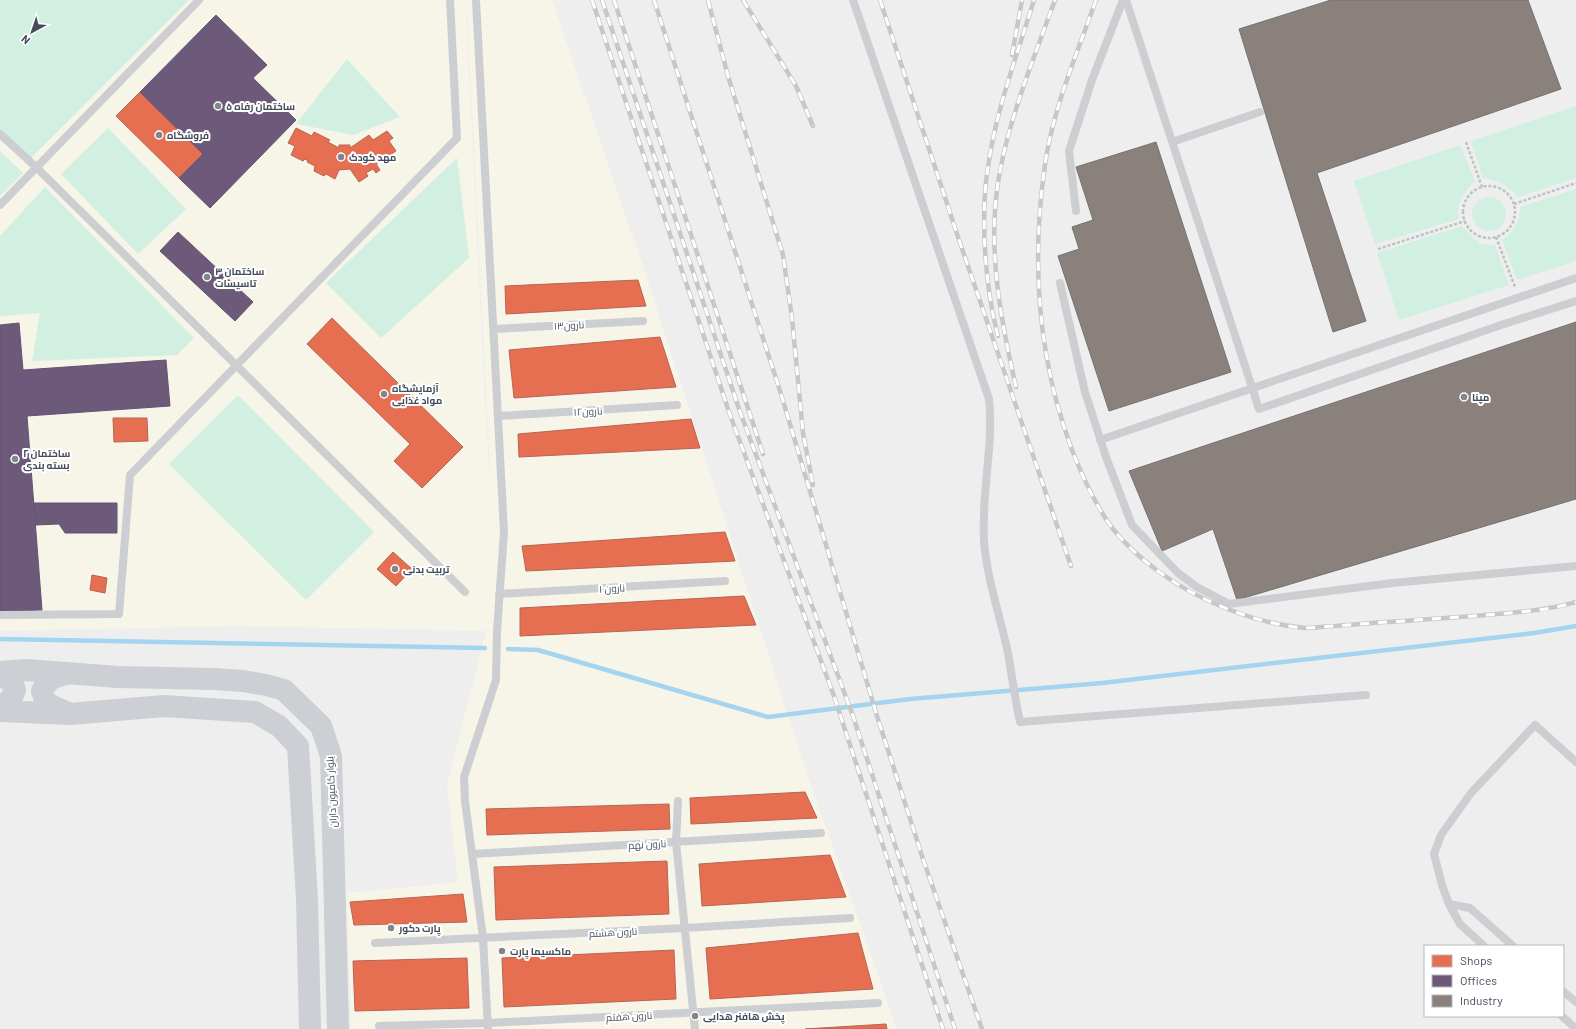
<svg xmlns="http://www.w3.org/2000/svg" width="1576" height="1029" viewBox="0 0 1576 1029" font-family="Barlow,Cairo,sans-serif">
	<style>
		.commercial { fill: #f7f4e8; fill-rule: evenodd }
		.green { fill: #d1f0e1 }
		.shops { fill: #e76f51; stroke: #b66554 }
		.offices { fill: #6d597a; stroke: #615571 }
		.industry { fill: #8a817c; stroke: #757172 }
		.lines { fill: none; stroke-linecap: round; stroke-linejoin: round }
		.stream { stroke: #a3d4f0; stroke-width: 4.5 }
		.path { stroke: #b7c4c3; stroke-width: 2.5; stroke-dasharray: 3 2; stroke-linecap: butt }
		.service { stroke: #ccced1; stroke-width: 8 }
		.secondary { stroke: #cccfd3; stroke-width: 22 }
		.rail-casing { stroke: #c5c7c9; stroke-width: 4.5 }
		.rail { stroke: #fff; stroke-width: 3; stroke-dasharray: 9; stroke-linecap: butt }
		.poi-dot { fill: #80858e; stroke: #fff; stroke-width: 1.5 }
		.labels { text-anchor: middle; stroke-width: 4; stroke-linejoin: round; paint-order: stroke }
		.poi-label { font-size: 10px; font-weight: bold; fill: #444d5b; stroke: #fff; text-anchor: start }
		.street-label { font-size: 10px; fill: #444d5b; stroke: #fff }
	</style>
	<rect width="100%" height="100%" fill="#efeeee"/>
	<!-- commercial -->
	<path class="commercial" d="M0,0H552L647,278L805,768L897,1029H351L347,893L458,882L447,785L486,631L236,626L0,631ZM466,11H467L492,506L486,423Z"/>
	<!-- green -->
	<path class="green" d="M0,0H189L28,161L0,134Z
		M347,59L400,117L353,135L296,124Z
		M1576,106V178L1518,197C1507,185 1499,180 1483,178L1471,141Z
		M108,128L186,209L138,254L61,174Z
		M1460,145L1475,181C1465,191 1455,204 1459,219L1375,244L1354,181Z
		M0,151L23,173L0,196Z
		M457,158L469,258L381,338L326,283Z
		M45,187L194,338L177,355L32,361L40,313L0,316V236Z
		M1576,189V261L1517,280L1502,240C1514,231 1520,223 1520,207Z
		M1472 214a17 17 0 1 1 34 0a17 17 0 1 1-34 0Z
		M1462,226L1480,244L1495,245L1509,285L1399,320L1377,253Z
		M238,395L374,532L306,600L169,464Z"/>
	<!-- shops -->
	<path class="shops" d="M140,92L203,154L179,178L116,116Z
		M296,128L312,136L314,132L330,140L328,142L339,148V145H350V148L369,135L373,140L387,131L393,138L389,141L396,151L376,164L380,170L376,173L373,169L366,173L368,176L359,182L350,169L339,170L335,179L326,174L324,176L314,171L315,166L307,162L308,161L305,159L303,161L291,155L295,146L288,143Z
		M638,280L646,306L506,314L505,286Z
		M332,318L463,447L422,488L394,461L410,444L307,344Z
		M660,337L676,387L514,398L509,350Z
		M113,418H147L148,441L114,442Z
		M691,419L700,448L519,457L518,434Z
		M725,532L735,561L526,571L522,546Z
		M393,552L412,569L396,586L377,569Z
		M92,575L107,578L105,593L90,590Z
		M744,596L756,625L520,636V608Z
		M805,792L817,818L691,824L690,798Z
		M669,804L670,829L487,835L486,809Z
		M830,855L846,897L702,906L699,864Z
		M667,861L669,914L496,920L494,867Z
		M463,894L467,922L354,925L350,902Z
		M858,933L873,989L710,999L706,948Z
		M674,950L676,999L504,1007L502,958Z
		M467,958L469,1008L355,1011L353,961Z
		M886,1024L887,1029H805Z"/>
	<!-- offices -->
	<path class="offices" d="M216,15L267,65L253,78L296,120L210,208L179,178L203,154L140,92Z
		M178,232L253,302L235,321L160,251Z
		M19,323L23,370L166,360L170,406L27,416L42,610L0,612V325Z
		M34,503H117V533H65L59,524L36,525Z"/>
	<!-- industry -->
	<path class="industry" d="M1331,0H1528L1561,89L1317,173L1366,321L1333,332L1239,29Z
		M1156,142L1231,372L1109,411L1058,256L1079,249L1072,227L1093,220L1076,167Z
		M1576,322V499L1237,600L1213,529L1162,551L1129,471Z"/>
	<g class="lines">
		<!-- stream -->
		<path class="stream" d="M0,639L485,648
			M508,649L538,650L768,717L910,699L1102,683L1534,633L1576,626"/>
		<!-- path -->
		<path class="path" d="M1466,142L1482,187
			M1463 212a26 26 0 1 1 52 0a26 26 0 1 1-52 0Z
			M1514,204L1576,183
			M1496,237L1515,287
			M1378,249L1465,221"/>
		<!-- service -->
		<path class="service" d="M476,0L504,532L497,631L496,680L464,777L465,801L483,938L488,1029
			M853,0L989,399C994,446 981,493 984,541C987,579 1000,616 1008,653C1012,676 1015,699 1020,722L1366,695
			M1126,0L1259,409L1501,325L1576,301
			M0,134L36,167L465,592
			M1172,142L1260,112
			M0,205L199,0
			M1076,211L1069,151L1092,80L1123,0
			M1060,283L1085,392L1106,457L1132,525L1178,573L1197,587L1229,604L1392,583L1576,566
			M495,329L643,321
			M499,416L677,405
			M1100,440L1576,278
			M499,594L725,581
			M0,615L119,614L130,475L457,138L450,0
			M678,801L676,842L695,1029
			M473,854L821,833
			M1449,904L1470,908L1513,946
			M375,943L685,928L850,918
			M1484,946L1460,924L1449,904L1442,885L1434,854L1441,835L1471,793L1535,725L1576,762
			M1563,991L1576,1002
			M1562,1016L1576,1029
			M379,1026L488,1023L878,1003"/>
		<!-- secondary -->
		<path class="secondary" d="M0,672L26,670L118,677L214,679L243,681L266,685L284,690L321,726L331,756L338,1029
			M66,674C55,677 47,679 42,691L46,703L68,713
			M0,676L12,681L15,690L10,701L0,705
			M0,711L70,714L164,706L255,712L279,726L298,746L307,900L310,1029"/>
		<!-- rail casing -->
		<g class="rail-casing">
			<path id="rail" d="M592,0L729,412L834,696L943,1029
				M602,0L739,409L853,716L955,1029
				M614,0L763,454
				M654,0L781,394L877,716L923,859L982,1029
				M708,0L728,76L783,255L792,318L803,433L813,485
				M743,0L796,86L813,126
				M880,0L958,237L1071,566
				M1096,0C1077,54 1053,108 1045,165C1031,261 1038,359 1072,450C1083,478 1095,505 1113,529C1137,559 1174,585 1209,601C1239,615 1272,625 1305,628C1315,628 1326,626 1336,626C1359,624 1381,622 1404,621C1442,618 1481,616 1519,612C1539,610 1557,608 1576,602
				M1012,55L1022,0
				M998,336C985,288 980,216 988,167C996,110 1017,55 1034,0
				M1016,387C1000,317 986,243 1000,171C1011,113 1035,55 1055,0"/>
		</g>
		<!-- rail -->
		<use href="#rail" class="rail"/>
	</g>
	<!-- markers -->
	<g class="poi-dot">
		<circle cx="218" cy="106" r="4"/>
		<circle cx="159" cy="135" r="4"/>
		<circle cx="341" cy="157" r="4"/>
		<circle cx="207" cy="277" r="4"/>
		<circle cx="384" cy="394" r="4"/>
		<circle cx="1464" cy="397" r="4"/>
		<circle cx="15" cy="459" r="4"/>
		<circle cx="395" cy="569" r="4"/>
		<circle cx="391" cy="928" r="4"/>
		<circle cx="502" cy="951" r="4"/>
		<circle cx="695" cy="1016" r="4"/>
	</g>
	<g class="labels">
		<!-- poi labels -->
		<g class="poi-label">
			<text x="226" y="110">۵ ساختمان رفاه</text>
			<text x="167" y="139">فروشگاه</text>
			<text x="349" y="161">مهد کودک</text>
			<text x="215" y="275">۳ ساختمان<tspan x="215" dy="12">تاسیسات</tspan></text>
			<text x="392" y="392">آزمایشگاه<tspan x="392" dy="12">مواد غذایی</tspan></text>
			<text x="1472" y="401">مپنا</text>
			<text x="23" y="457">۲ ساختمان<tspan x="23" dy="12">بسته بندی</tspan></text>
			<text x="403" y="573">تربیت بدنی</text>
			<text x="399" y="932">پارت دکور</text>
			<text x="510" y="955">ماکسیما پارت</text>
			<text x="703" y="1020">پخش هافنر هدایی</text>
		</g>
		<!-- street labels -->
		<g class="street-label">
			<text transform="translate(569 325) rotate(-3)" y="4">نارون۱۳</text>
			<text transform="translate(588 411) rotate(-3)" y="4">نارون۱۲</text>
			<text transform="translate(612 588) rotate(-3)" y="4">نارون۱۰</text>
			<text transform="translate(331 792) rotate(-93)" y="4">بلوار کامیون داران</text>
			<text transform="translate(647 844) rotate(-3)" y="4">نارون نهم</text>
			<text transform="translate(613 932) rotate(-3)" y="4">نارون هشتم</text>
			<text transform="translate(629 1016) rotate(-3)" y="4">نارون هفتم</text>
		</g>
	</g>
	<!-- legend -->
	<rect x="1424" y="945" width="140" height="72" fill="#ffffff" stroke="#b4b8bd"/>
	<rect x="1432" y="955" width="20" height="12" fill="#e76f51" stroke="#b4b8bd"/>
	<text x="1460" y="965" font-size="12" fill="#444d5b">Shops</text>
	<rect x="1432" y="975" width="20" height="12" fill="#6d597a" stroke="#b4b8bd"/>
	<text x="1460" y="985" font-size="12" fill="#444d5b">Offices</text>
	<rect x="1432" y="995" width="20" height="12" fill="#8a817c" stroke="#b4b8bd"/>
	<text x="1460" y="1005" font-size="12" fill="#444d5b">Industry</text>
	<!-- north arrow -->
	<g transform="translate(32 32) rotate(220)" stroke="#ffffff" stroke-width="3" paint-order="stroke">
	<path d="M0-3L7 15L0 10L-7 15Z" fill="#444d5b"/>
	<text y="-6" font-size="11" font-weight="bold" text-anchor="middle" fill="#444d5b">N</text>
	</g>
</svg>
